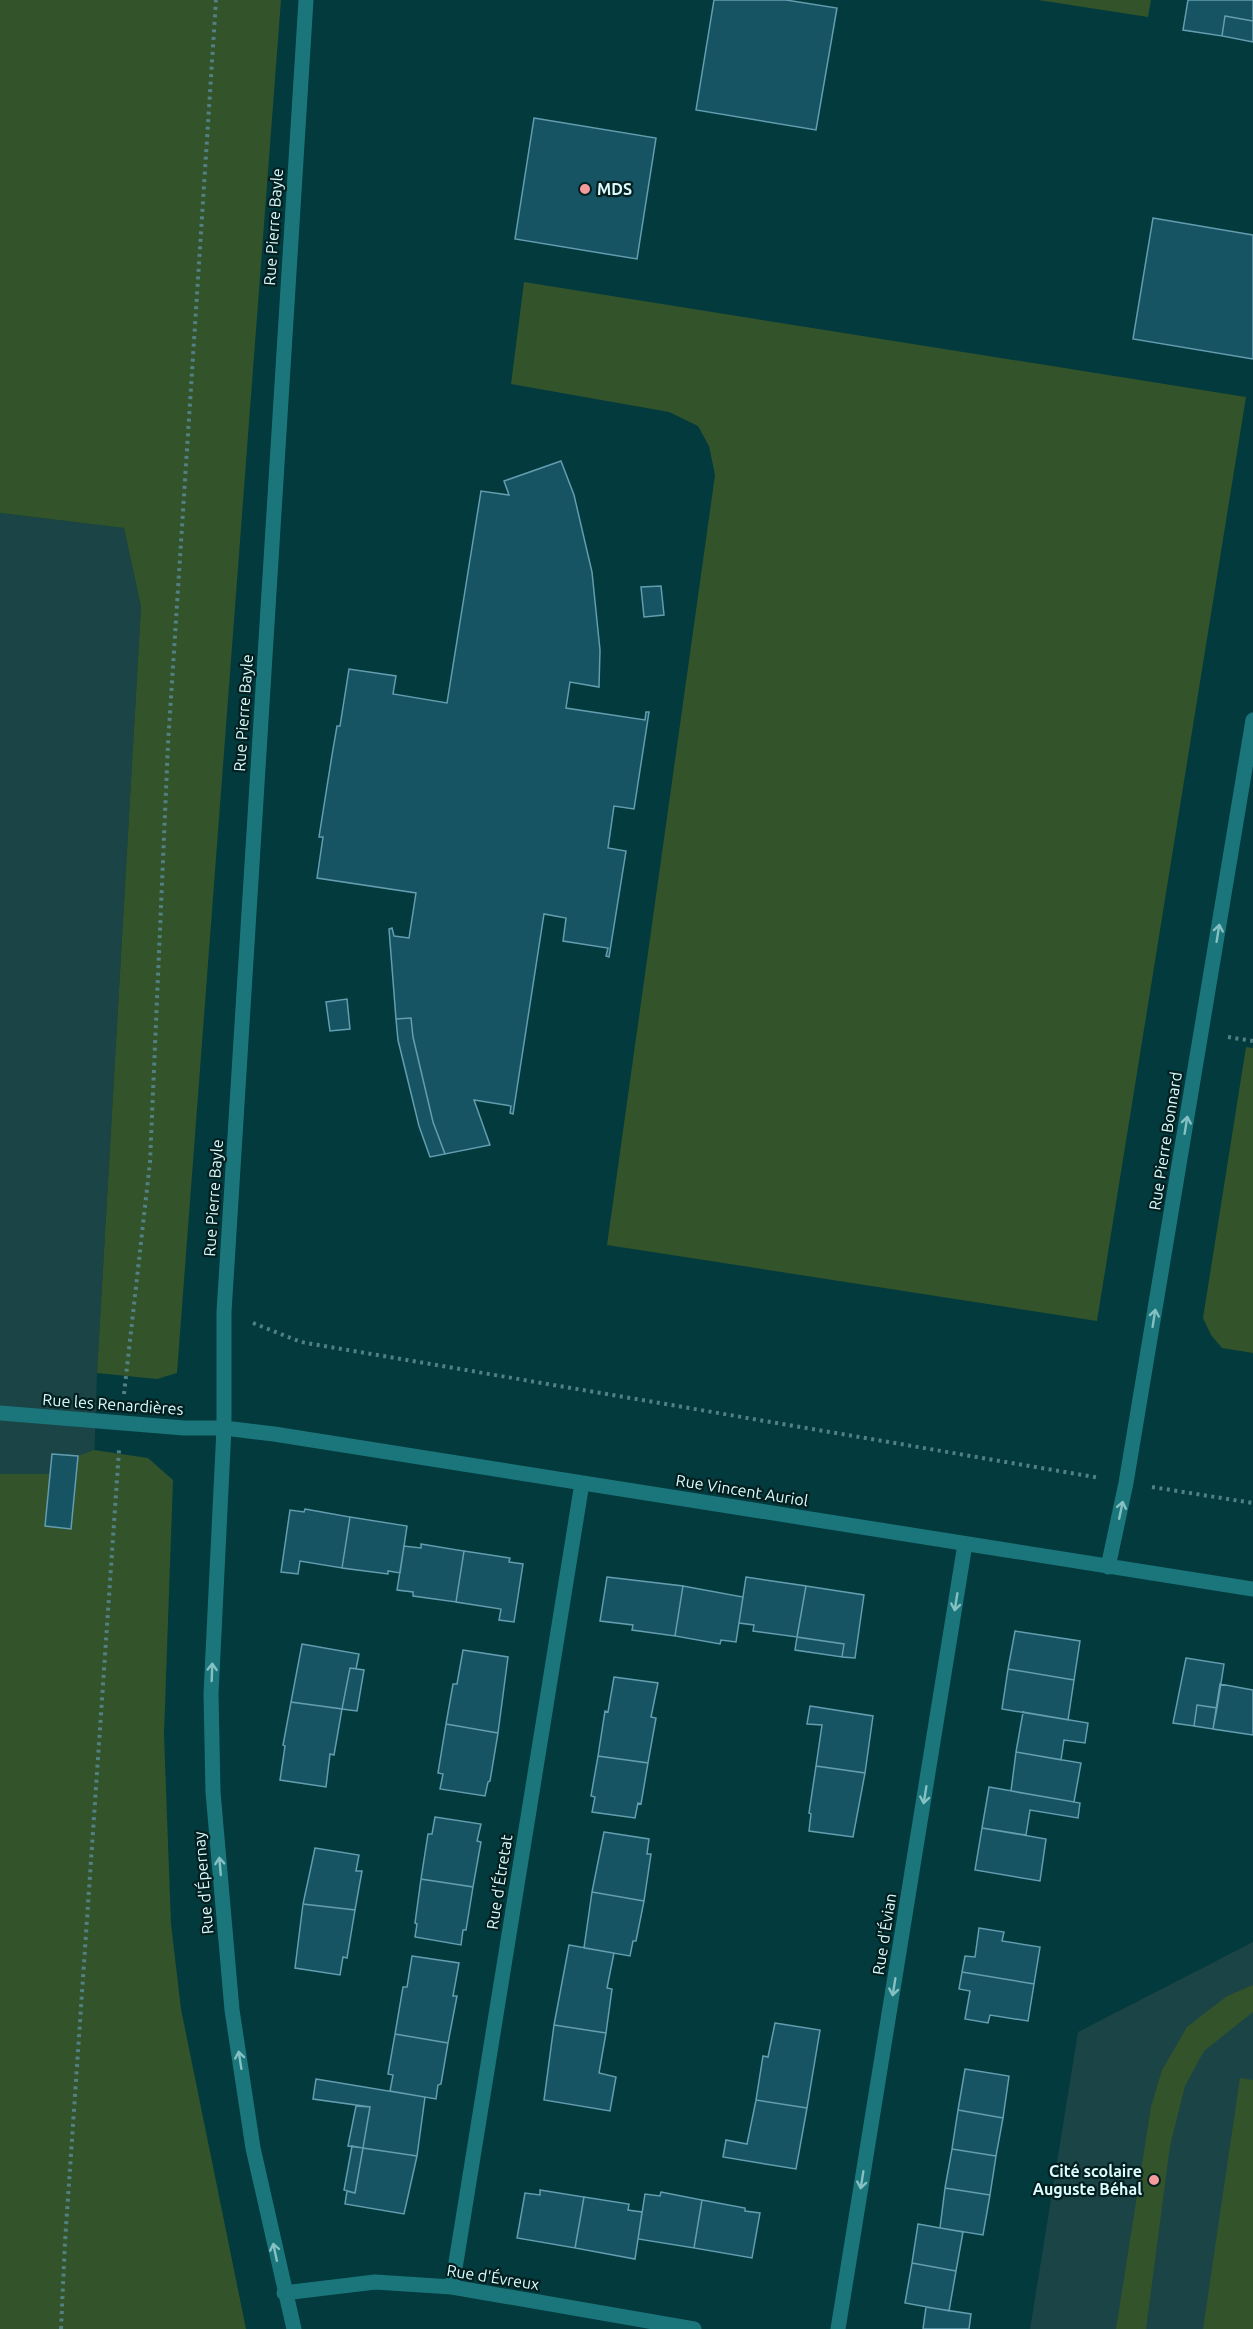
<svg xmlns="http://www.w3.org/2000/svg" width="1253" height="2329" viewBox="0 0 1253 2329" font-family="Ubuntu,sans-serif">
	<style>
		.built { fill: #1b4446 }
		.green { fill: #33532b }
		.building { fill: #165464; stroke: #639daf; stroke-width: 1.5 }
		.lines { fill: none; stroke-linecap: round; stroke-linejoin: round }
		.path { stroke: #528183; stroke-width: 4; stroke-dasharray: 3 4.5; stroke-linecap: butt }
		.minor { stroke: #1b767b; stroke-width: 15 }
		.oneway { stroke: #85c0c2 }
		.poi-dot { fill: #f59b9b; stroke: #031f20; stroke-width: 2 }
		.labels { text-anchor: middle; stroke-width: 4.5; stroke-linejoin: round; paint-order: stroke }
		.poi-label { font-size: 16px; font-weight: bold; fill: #dcfcfd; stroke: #031f20; text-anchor: start }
		.street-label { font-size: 16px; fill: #dcfcfd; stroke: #031f20 }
	</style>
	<rect width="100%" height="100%" fill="#023a3d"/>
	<!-- built -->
	<path class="built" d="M0,513L124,528L141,607L97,1373L89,1616L0,1980Z
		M1253,1942V2329H1030L1078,2032Z"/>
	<!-- green -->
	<path class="green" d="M0,0H281L177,1373L157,1379L97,1373L141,607L124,528L0,513Z
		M1038,0H1151L1148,17Z
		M524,282L1246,397L1097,1321L607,1245L715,475L709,446L698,426L669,412L511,384Z
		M1246,1047L1253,1048V1353L1222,1348L1211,1335L1203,1318Z
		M94,1450L148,1458L173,1480L164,1734L171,1924L181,2009L246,2329H0V1474H50L45,1526L70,1529L78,1456Z
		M1253,1985V2012L1204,2051L1185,2086L1170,2146L1146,2329H1116L1151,2107L1162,2070L1187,2027L1227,1996Z
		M1240,2078L1253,2080V2329H1203Z"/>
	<!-- building -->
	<path class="building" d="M714,0H786L837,8L816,130L696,110Z
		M1188,0H1253V21L1225,16L1222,36L1183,30Z
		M1225,16L1253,21V42L1222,36Z
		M534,118L656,138L637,259L515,239Z
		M1153,218L1253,235V359L1133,339Z
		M561,461L574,495L592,572L600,650L599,687L570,682L566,708L645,720L646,712H649L634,809L614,806L608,848L626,851L609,957L606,956L608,948L563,941L566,918L544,914L513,1114L510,1113L511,1106L474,1100L490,1145L445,1154L433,1122L413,1037L411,1018L396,1019L389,929L392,928L394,936L409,938L416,893L317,878L323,837H319L332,755L337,726H340L349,669L396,676L393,694L447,703L481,491L509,495L504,481Z
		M661,586L664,615L644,617L641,587Z
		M347,999L350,1029L330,1031L326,1002Z
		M411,1018L413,1037L433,1122L445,1154L430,1157L419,1126L398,1040L396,1019Z
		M52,1454L78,1456L71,1529L45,1526Z
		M305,1509L350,1517L342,1568L300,1561L298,1574L281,1572L290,1510L304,1512Z
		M350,1517L407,1526L400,1573L388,1571V1574L342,1568Z
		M421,1544L464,1551L456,1602L413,1596V1592L397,1590L404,1546L421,1548Z
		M464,1551L510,1558L509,1562L523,1564L514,1622L499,1620L501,1609L456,1602Z
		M607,1577L683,1586L675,1636L632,1630L633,1625L600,1621Z
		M746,1577L806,1586L797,1637L753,1631L754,1625L739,1623Z
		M683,1586L743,1597L736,1642L721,1640L720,1644L675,1636Z
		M806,1586L864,1595L855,1658L842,1657L844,1644L797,1637Z
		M1015,1631L1080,1641L1074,1680L1008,1669Z
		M797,1637L844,1644L842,1657L795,1650Z
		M302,1644L359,1654L356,1669L350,1668L342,1709L291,1702Z
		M463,1650L508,1657L498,1733L446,1724L453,1684H457Z
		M1186,1658L1224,1664L1217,1708L1197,1705L1194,1726L1173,1723Z
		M350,1668L364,1670L357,1711L342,1709Z
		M1008,1669L1074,1680L1068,1720L1002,1709Z
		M614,1677L658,1683L651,1717L656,1718L648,1763L598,1756L605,1711L608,1712Z
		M1220,1684L1253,1690V1735L1213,1729Z
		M291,1702L342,1709L334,1755L330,1754L326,1787L280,1780L285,1746L283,1745Z
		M1197,1705L1217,1708L1213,1729L1194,1726Z
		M810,1706L873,1716L865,1773L816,1766L822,1725L807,1724Z
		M1023,1712L1088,1723L1085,1743L1064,1740L1061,1760L1016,1752Z
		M446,1724L498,1733L490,1781L488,1782L485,1796L440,1789L443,1774L438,1773Z
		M1016,1752L1081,1763L1074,1802L1011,1791Z
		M598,1756L648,1763L641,1804L638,1803L635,1818L592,1812L595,1797L591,1796Z
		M816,1766L865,1773L853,1837L809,1831L811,1814L809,1813Z
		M989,1787L1080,1803L1078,1818L1030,1810L1026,1835L982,1828Z
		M435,1817L481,1824L477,1841L481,1842L473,1887L421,1879L428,1834H432Z
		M982,1828L1046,1839L1040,1881L975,1870Z
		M604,1832L649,1839L647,1854H651L644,1901L592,1892Z
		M315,1848L359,1855L356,1871H362L355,1910L303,1904Z
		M421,1879L473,1887L466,1930H463L461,1945L415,1937L417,1924L415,1923Z
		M592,1892L644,1901L636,1941H633L630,1956L584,1948Z
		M303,1904L355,1910L347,1958L343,1957L340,1975L295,1968Z
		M979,1928L1004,1932L1002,1941L1040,1947L1034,1984L962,1972L965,1956L975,1957Z
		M569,1945L614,1953L607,1988L612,1989L606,2033L554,2025Z
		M412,1956L459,1963L453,1996H457L448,2043L395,2034L403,1987H407Z
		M962,1972L1034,1984L1028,2021L990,2015L988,2023L965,2019L970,1991L959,1989Z
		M775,2023L820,2030L807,2108L756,2100L763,2056L768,2057Z
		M554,2025L606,2033L599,2073L616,2077L610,2111L544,2100Z
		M395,2034L448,2043L441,2084L438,2085L436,2099L390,2091L393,2075L388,2074Z
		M965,2069L1009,2076L1003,2118L958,2110Z
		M316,2079L425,2097L417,2156L363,2148L370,2107L313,2099Z
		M756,2100L807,2108L796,2169L723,2157L726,2140L747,2144Z
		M356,2106L370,2107L363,2148L348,2146Z
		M958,2110L1003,2118L996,2156L952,2149Z
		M352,2146L363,2148L355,2193L344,2190Z
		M363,2148L417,2156L404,2214L345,2204L347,2191L355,2193Z
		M952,2149L996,2156L990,2195L945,2188Z
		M945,2188L990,2195L983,2235L940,2228Z
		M540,2190L584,2197L575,2248L517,2238L525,2193L540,2195Z
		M661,2192L702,2200L694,2248L638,2239L645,2194L660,2196Z
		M584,2197L629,2204L628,2210L642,2212L635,2259L575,2248Z
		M702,2200L745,2208V2211L760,2213L752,2258L694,2248Z
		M918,2224L963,2232L956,2271L912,2263Z
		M912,2263L956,2271L949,2311L905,2303Z
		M926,2307L971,2314L969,2329H923Z"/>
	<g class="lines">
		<!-- path -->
		<path class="path" d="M1228,1037L1253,1041
			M253,1323L301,1342L1100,1478
			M124,1394L150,1162L168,744L216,0
			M1152,1487L1253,1503
			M61,2329L65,2242L119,1450"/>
		<!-- minor -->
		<path class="minor" d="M0,1413L184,1428H224L274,1434L1253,1589
			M1108,1567L1126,1483L1253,720
			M452,2287L582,1483
			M284,2293L375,2282L452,2287L694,2329
			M294,2329L253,2148L232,2010L213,1792L211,1694L224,1428V1312L306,0
			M838,2329L965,1544"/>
	</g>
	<!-- one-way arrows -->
	<defs><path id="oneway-shaft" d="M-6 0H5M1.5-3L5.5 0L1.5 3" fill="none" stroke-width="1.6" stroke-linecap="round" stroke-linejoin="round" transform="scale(1.5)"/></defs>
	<g class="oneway">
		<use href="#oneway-shaft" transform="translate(1218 933) rotate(-81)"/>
		<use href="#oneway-shaft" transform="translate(1186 1125) rotate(-81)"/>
		<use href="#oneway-shaft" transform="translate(1154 1318) rotate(-81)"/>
		<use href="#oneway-shaft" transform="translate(1121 1510) rotate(-78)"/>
		<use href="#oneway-shaft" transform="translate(956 1602) rotate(99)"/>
		<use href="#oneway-shaft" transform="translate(212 1672) rotate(-88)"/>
		<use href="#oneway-shaft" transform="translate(925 1795) rotate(99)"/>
		<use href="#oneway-shaft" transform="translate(220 1866) rotate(-95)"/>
		<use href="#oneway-shaft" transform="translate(894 1987) rotate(99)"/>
		<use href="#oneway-shaft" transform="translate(240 2060) rotate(-99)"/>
		<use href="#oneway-shaft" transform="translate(862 2180) rotate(99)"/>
		<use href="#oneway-shaft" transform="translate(275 2252) rotate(-102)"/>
	</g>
	<!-- markers -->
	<g class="poi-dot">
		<circle cx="585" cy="189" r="6"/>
		<circle cx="1154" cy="2180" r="6"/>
	</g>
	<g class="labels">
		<!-- poi labels -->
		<g class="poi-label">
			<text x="597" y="195">MDS</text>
			<text x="1142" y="2177" text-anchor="end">Cité scolaire<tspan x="1142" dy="18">Auguste Béhal</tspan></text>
		</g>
		<!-- street labels -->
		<g class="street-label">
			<text transform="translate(273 227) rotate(-86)" y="6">Rue Pierre Bayle</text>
			<text transform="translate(243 713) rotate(-86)" y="6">Rue Pierre Bayle</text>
			<text transform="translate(1165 1141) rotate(-81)" y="6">Rue Pierre Bonnard</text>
			<text transform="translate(213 1198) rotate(-86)" y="6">Rue Pierre Bayle</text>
			<text transform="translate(113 1404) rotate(4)" y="6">Rue les Renardières</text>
			<text transform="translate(742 1490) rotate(9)" y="6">Rue Vincent Auriol</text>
			<text transform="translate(499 1882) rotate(-81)" y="6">Rue d'Étretat</text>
			<text transform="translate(203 1883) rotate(-95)" y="6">Rue d'Épernay</text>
			<text transform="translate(884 1934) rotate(-81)" y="6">Rue d'Évian</text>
			<text transform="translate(493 2277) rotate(9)" y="6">Rue d'Évreux</text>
		</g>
	</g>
</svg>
